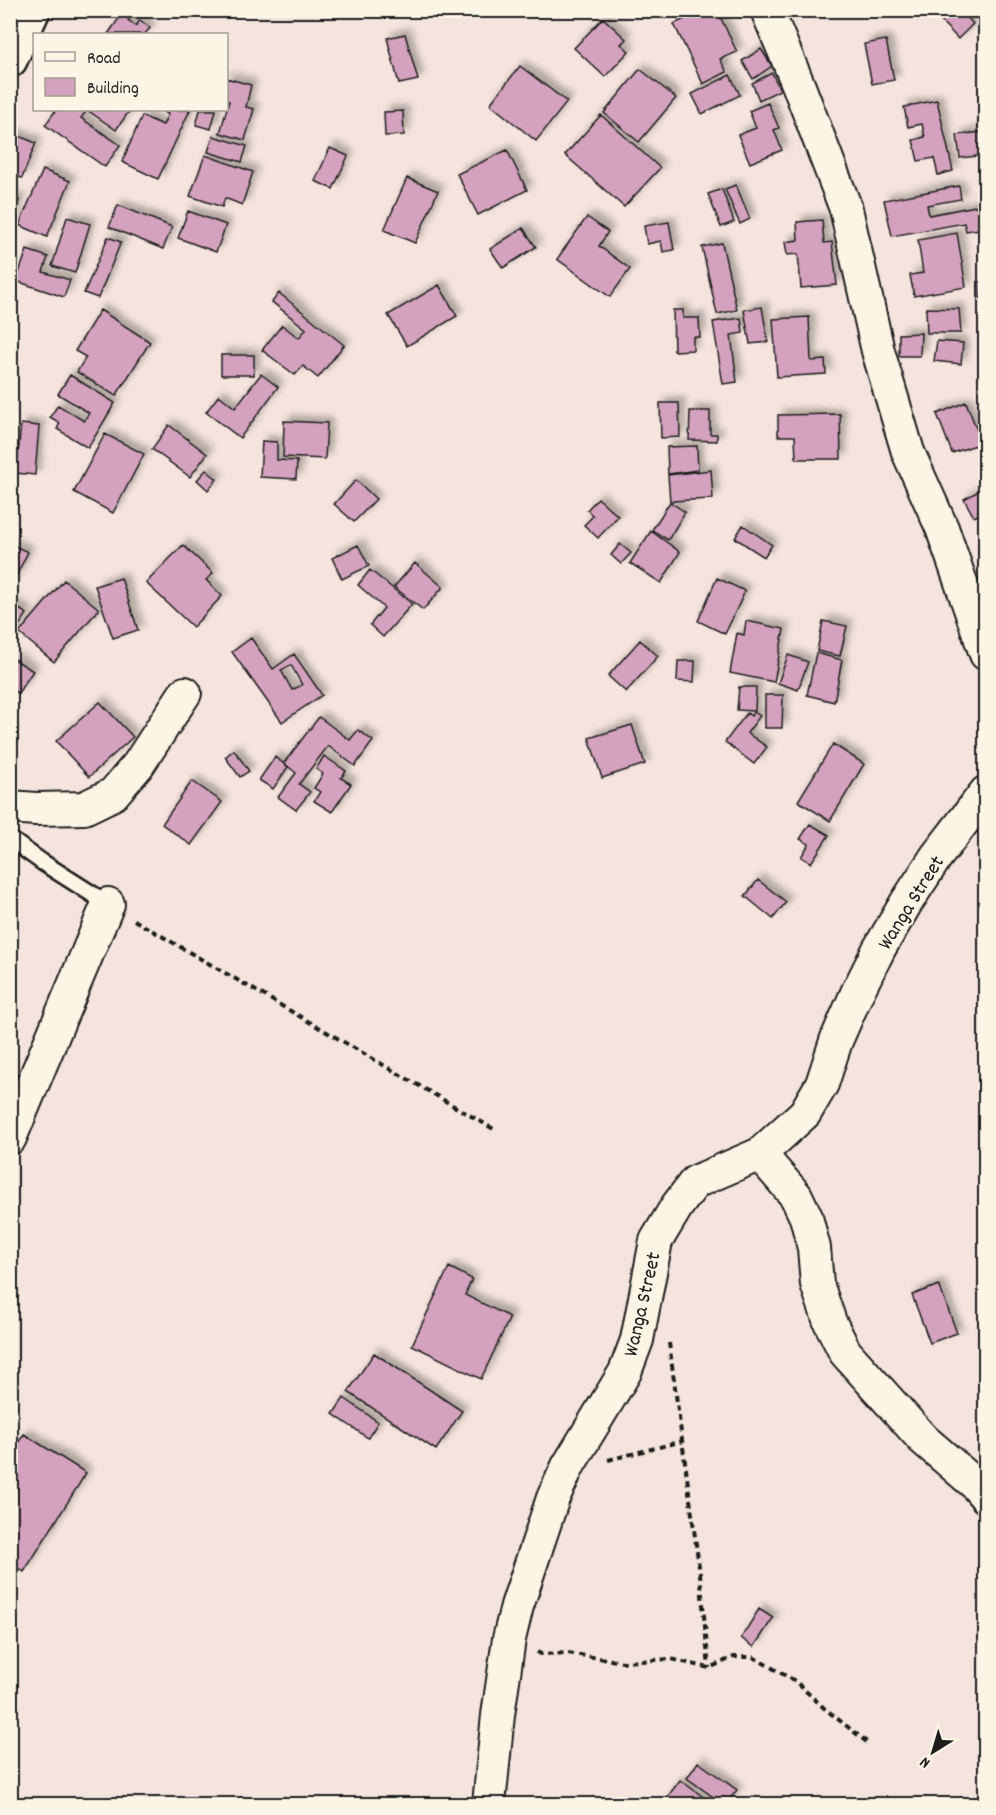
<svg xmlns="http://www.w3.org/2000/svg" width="996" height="1815" viewBox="0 0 996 1815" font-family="Dekko,sans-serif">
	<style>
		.building { fill: #d4a2bf; stroke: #1c1c1c; stroke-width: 1.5; fill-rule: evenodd; filter: url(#shadow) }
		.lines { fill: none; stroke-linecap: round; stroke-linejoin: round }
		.service-casing { stroke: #1c1c1c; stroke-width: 20 }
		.minor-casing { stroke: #1c1c1c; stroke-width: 36 }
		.tertiary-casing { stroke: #1c1c1c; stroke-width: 38 }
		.path { stroke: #1c1c1c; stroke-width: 4; stroke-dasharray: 6 4.5; stroke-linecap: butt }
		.service { stroke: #fcf5e5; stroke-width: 15 }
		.minor { stroke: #fcf5e5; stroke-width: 32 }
		.tertiary { stroke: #fcf5e5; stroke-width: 33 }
		.labels { text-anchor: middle; stroke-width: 4.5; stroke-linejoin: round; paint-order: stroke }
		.street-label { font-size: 21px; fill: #1c1c1c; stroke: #fcf5e5 }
	</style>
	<defs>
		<filter id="shadow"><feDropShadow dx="5.5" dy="-5.5" stdDeviation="3" flood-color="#0004"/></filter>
	</defs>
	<rect width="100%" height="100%" fill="#f4e4dd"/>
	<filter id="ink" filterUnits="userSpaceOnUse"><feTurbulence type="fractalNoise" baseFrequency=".0167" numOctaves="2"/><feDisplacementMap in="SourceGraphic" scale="12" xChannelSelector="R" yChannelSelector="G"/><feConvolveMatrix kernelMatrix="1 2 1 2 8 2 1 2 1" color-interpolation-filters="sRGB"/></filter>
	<g filter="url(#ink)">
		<!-- building -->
		<path class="building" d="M125,10H135L128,20L136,26L140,20L150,28L145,34H108Z
			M481,10H511L508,18Z
			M703,10H717L737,52L720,59L727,72L703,84L674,24Z
			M953,10H961L973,24L958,39L941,21Z
			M603,18L626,39L621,44L629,51L605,77L574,48Z
			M405,34L418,80L399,84L387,38Z
			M886,40L894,80L872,84L864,44Z
			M761,49L772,66L753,79L742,61Z
			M520,66L567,102L536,141L490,104Z
			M640,69L676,98L639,142L604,113Z
			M772,73L780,90L759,100L752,83Z
			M730,75L740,95L702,114L692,94Z
			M226,78L251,85L246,107L254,109L245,140L220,133L229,101H226Z
			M937,100L953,171L938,175L934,158L918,161L913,140L925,137L922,124L908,127L904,107Z
			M768,103L779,128L774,130L782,150L750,163L738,135L756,128L749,111Z
			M56,110H130L116,130L87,110L81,118L120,145L105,167L45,125Z
			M160,110H190L158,179L122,162L142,116L163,125L168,114Z
			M200,110H216L211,129L196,125Z
			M403,111L404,135L385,136L384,112Z
			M601,115L660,168L624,207L565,155Z
			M981,124H986V155L960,158L957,135L982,132Z
			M14,134L36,143L22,178L10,174V143Z
			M213,136L247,146L242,162L208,152Z
			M330,148L348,156L333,189L315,181Z
			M507,150L527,190L478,215L457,174Z
			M205,155L253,172L242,205L225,198L222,207L190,196Z
			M43,170L70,181L47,237L19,225Z
			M407,178L438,191L415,243L384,230Z
			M736,185L750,219L740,224L725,189Z
			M959,186L961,199L927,205L929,215L986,204V228L966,231L964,223L892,236L884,200Z
			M722,189L734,222L721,227L708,194Z
			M10,197L19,200L13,224H10Z
			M118,205L172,227L163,249L109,227Z
			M188,211L226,225L216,252L178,238Z
			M67,217L90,224L75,273L52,266Z
			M587,217L608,232L599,246L630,269L610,297L557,259Z
			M822,220L824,243L832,242L837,285L801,288L798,254L787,255L785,242L798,240L797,222Z
			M669,222L674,250L663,252L661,241L647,244L644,226Z
			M523,228L536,247L503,268L490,249Z
			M957,233L966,287L914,296L910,275L923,273L918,240Z
			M108,237L121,242L98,298L84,293Z
			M722,243L737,310L717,314L702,247Z
			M27,250L48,257L43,272L70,280L64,297L16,281Z
			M986,281V298H980L979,282Z
			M439,285L457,316L407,346L388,315Z
			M279,293L344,345L318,378L303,366L295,375L262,350L282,325L299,338L306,329L272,302Z
			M762,307L768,342L750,344L744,310Z
			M926,308L959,309L961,333H927Z
			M100,310L150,342L116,396L77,372L86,357L75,351Z
			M673,310H683V318H699L700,337H693V350L674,351Z
			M809,317L811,361L825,360L826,374L777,377L773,319Z
			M741,318L743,333L731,335L737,382L723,384L713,322Z
			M921,333L920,356H899V334Z
			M937,341L963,343L961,364L934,361Z
			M221,355H254V375H221Z
			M261,374L278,387L240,438L206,412L219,395L235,408Z
			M70,375L115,403L88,448L57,429L60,423L50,417L58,405L84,421L89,413L58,394Z
			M966,402L982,443L952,453L937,414Z
			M660,403H679L680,437L661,438Z
			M690,411H710V434H717V441L689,440Z
			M840,414L841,459H796L795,436H778V415Z
			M284,421L327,423L325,459L283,457Z
			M21,424L39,426L35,475L16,473Z
			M169,425L207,454L190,477L152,449Z
			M105,434L144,454L113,513L74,492Z
			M262,441L277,442V460L297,461L296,479L260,477Z
			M697,446L698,470L668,474L667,447Z
			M206,470L217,479L208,490L197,480Z
			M711,470L713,499L670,501L668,475Z
			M356,480L376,499L354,522L334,504Z
			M982,489L986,496V511L974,517L964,499Z
			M598,498L618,516L598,538L584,525L593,516L587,510Z
			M670,502L685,512L668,540L652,530Z
			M743,525L772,545L764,557L735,538Z
			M651,531L680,552L661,583L630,563Z
			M10,544L28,552L10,588Z
			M620,544L631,553L621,564L611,555Z
			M183,545L213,573L206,580L222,596L193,627L146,583Z
			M358,545L369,566L342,579L332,558Z
			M415,563L443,587L423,610L394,587Z
			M370,570L412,604L383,637L370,625L384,608L358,585Z
			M121,578L138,630L113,638L95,586Z
			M717,578L745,591L725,634L698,621Z
			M64,580L99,609L54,662L19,633Z
			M13,605L27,614L12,636L10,635V609Z
			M746,621L784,629L774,682L730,673L737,633L744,635Z
			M823,621L847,626L840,656L817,651Z
			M251,638L273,669L294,654L322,695L282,722L232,652ZM291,665L302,685L292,690L281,670Z
			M640,640L658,656L626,692L608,676Z
			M816,653L842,660L834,702L807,695Z
			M788,655L808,662L798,690L778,683Z
			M14,659L33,671L18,693L10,689V665Z
			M678,661H695L694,682L677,681Z
			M739,687H756L755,711L737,710Z
			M765,695H783L782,728H765Z
			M100,702L133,737L89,777L56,741Z
			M754,712L760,716L747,733L767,747L754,764L725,742L747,713L751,716Z
			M319,717L350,740L358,730L373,741L355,766L328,746L299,784L310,792L296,810L278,797L296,773L284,763Z
			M632,725L645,764L602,778L589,738Z
			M833,744L864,764L830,821L798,801Z
			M234,750L249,771L240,777L225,757Z
			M324,756L346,771L341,778L351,784L332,812L314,801L320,792L314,788L323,774L316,769Z
			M275,757L288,767L273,789L259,780Z
			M192,781L222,802L191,845L162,824Z
			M810,824L829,835L811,863L801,857L809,844L800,839Z
			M758,880L786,902L773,919L745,896Z
			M449,1267L472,1279L465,1295L510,1317L481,1379L412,1345Z
			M939,1285L957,1333L930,1343L912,1295Z
			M374,1353L462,1411L436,1450L348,1392Z
			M344,1398L378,1422L368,1438L333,1414Z
			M24,1434L86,1473L24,1572L10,1563V1455Z
			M759,1609L773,1618L754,1647L741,1638Z
			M698,1762L737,1790L726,1804H723L687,1778Z
			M680,1780L713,1804H672L665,1800Z"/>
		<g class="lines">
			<!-- service casing -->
			<g class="service-casing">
				<path id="service" d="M10,839L42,862L108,904"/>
			</g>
			<!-- minor casing -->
			<g class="minor-casing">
				<path id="minor" d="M767,10L798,84L846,209L878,351L908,452L942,528L986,654
					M10,807L36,809L84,808L113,794L138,765L185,693
					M10,1138L108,904
					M760,1154L796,1196L806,1217L814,1248L817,1284L830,1322L845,1352L923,1439L975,1484L986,1497
					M489,1804L498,1715L509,1639L517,1606L553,1498L568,1466L625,1372L637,1340L656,1241L677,1206L695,1182L760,1154L805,1113L822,1084L836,1041L857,993L879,949L906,903L936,857L986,792"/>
			</g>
			<!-- tertiary casing -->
			<g class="tertiary-casing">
				<path id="tertiary" d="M10,60L33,10"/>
			</g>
			<!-- path -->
			<path class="path" d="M134,920L497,1131
				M669,1343L700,1574L709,1668
				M608,1460L683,1441
				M537,1652L541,1654L568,1653L623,1662L671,1659L709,1668L734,1657H753L795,1681L824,1708L868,1743"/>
			<!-- service -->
			<use href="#service" class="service"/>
			<!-- minor -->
			<use href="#minor" class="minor"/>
			<!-- tertiary -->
			<use href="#tertiary" class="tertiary"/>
		</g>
	</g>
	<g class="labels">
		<!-- street labels -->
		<g class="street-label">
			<text transform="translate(910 902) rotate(-58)" y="7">Wanga Street</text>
			<text transform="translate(641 1304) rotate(-77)" y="7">Wanga Street</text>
		</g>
	</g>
	<!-- margin -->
	<rect width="996" height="1815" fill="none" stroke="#fcf5e5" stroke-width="36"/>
	<rect x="18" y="18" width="960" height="1779" fill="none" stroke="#1c1c1c" stroke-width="2" filter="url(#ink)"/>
	<!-- legend -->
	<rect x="33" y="33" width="195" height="78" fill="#fcf5e5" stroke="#a29e95" stroke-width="1.5"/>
	<rect x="45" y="52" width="30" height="9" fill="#fcf5e5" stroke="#a29e95" stroke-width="1.5"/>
	<text x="87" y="63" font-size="18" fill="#1c1c1c">Road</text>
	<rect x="45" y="78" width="30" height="18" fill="#d4a2bf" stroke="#a29e95" stroke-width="1.5"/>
	<text x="87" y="93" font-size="18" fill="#1c1c1c">Building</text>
	<!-- north arrow -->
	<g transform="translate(933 1752) rotate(217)" stroke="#fcf5e5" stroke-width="4.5" paint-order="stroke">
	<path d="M0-4.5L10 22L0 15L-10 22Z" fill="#1c1c1c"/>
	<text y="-9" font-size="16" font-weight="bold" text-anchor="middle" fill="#1c1c1c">N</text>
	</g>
</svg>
